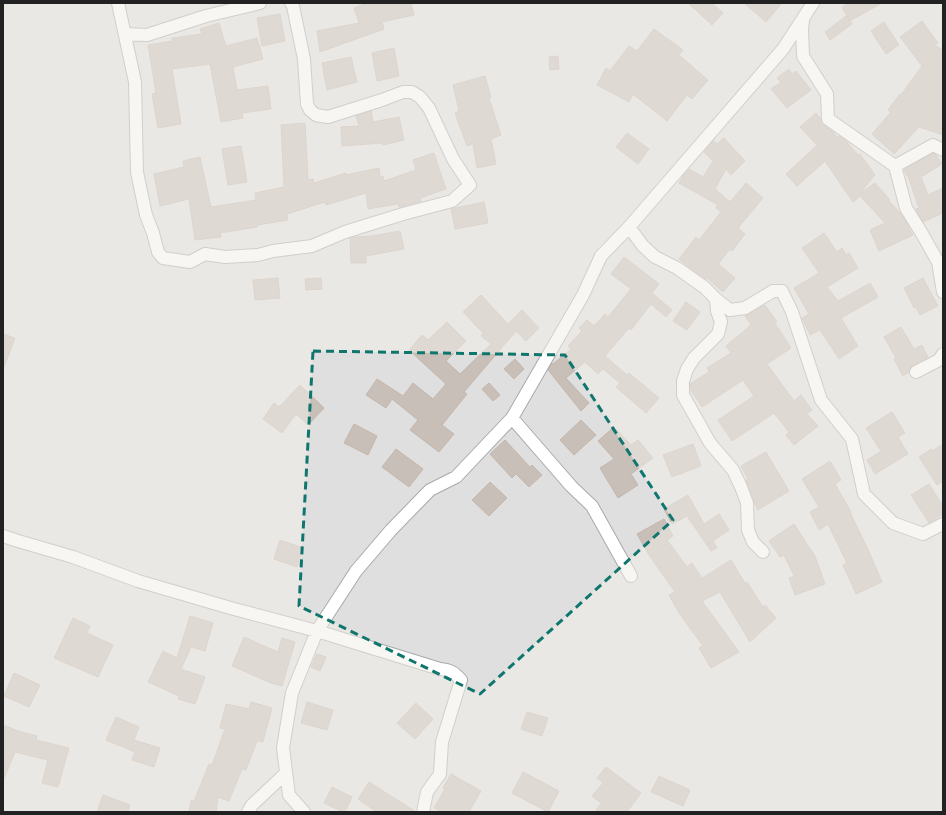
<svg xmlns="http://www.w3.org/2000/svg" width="946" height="815" viewBox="0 0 946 815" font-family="'DM Sans',sans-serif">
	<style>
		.residential { fill: #e0dfdf }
		.building { fill: #c7bfb8; stroke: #c4b6ab }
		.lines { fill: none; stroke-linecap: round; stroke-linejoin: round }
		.minor-casing { stroke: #a9a9a9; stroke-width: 14 }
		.minor { stroke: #fff; stroke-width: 12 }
		.marked { fill: none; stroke: #0f766e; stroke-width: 3; stroke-dasharray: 8 5; stroke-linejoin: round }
	</style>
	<rect width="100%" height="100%" fill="#f2efe9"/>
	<!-- residential -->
	<path class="residential" d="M3,3H943V812H3Z"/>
	<!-- building -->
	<path class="building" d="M367,3H411L414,15L382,22L384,29L320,52L317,31L359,23L354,8Z
		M688,3H712L723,13L712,25Z
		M744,3H782L766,22Z
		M849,3H882L850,21L842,7Z
		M280,14L285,41L262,46L257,18Z
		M846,16L852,24L830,40L825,32Z
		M922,21L938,43L935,45L943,51V135L919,127L894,154L872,134L891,112L888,110L900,94L901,95L922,66L900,37Z
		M884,22L899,45L886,54L871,31Z
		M219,23L226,46L257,38L263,59L233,67L237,90L268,86L271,109L242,113L243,118L221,122L210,64L172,69L181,124L158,128L152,94L156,93L148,45L172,41V38L202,34L200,29Z
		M654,29L683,50L679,55L708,80L692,99L687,95L667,121L633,94L629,102L597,85L606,68L610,71L629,46L637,51Z
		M394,48L399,76L377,81L372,53Z
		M558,56L559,69L550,70L549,57Z
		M351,57L357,82L327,90L323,70H324L322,63Z
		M789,69L792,74L796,71L811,90L787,108L771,89L781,82L777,78Z
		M485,76L491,97L489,98L501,135L491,139L496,164L477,168L473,144L467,146L455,113L459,111L453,85Z
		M371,111L373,122L399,117L404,140L383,145L382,143L342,146L341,127L359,126L356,116Z
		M816,113L820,118L821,122L823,125L832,131L838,138L840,136L846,141L858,155L860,154L875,175L860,193L875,183L890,200L889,201L902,215L913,235L879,251L870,230L885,223L860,196L853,202L846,192L825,161L797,186L786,174L817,145L800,127Z
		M305,123L308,180L313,179L314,183L346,173V175L379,168L380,177L383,176L384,181L416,170L413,160L434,153L446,189L420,198L421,201L399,207L398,204L368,209L366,193L326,205L325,202L287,214L288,220L257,225V227L220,233L221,237L195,240L189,199L160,206L154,174L184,167L183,161L200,157L211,207L256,200L255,193L284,187L281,125Z
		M627,133L649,149L638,164L616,147Z
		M724,138L745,161L731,175L726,169L715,189L730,202L746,183L763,198L738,228L745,234L732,251L730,249L718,264L735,278L723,292L707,278L706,279L697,273L679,259L696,237L699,240L721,212L716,208L718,205L679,183L683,176L689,169L703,177L713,161L704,152L713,141L717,144Z
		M241,146L247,182L228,185L222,149Z
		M933,153L936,155L942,164L921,177L928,195L943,188V213L923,222L916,209L919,208L909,179L904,170Z
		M484,202L488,223L455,229L451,209Z
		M400,231L404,249L366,256V263H351L350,238L355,237L372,236Z
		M824,233L837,252L842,248L846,255L849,253L858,268L827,287L838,301L870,283L878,297L841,318L858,346L839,359L820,330L810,335L802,318L809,314L794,288L819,273L802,248Z
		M624,257L659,284L652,293L672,310L666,317L651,304L631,330L629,328L605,356L627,375L629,373L659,398L646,413L616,387L620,383L603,369L598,374L585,362L566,378L589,403L581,411L548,370L552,363L553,364L571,349L568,346L582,331L579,328L587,320L594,326L605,314L608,317L631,289L611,274Z
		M278,278L280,298L255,300L253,280Z
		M321,278L322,289L306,290L305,279Z
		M923,278L938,306L920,315L916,307L914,308L904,288Z
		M481,295L508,324L522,310L539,328L526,341L516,331L464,392L467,394L442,425L454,434L439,452L410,430L418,420L392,399L386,408L366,395L377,379L403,396L413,383L433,399L446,384L409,350L422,335L428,340L447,322L466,341L446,361L460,374L491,344L481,336L483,333L463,312Z
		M686,302L700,312L687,330L673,321Z
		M765,305L777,322L775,323L791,348L767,364L794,401L801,395L812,410L807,414L818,426L794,445L786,435L789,432L774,413L732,441L718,420L754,396L743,380L702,407L690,389V384L709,372L707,368L731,353L726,346L751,325L745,316L749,314Z
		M901,327L914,349L922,345L928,357L913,365L910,368L909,372L903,376L894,359L896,358L884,337Z
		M3,334L15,338L4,367H3Z
		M515,359L524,369L514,379L504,369Z
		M489,383L500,395L493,401L482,389Z
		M300,385L324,408L308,425L296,414L282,433L263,419L274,403L279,407Z
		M892,412L905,433L898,437L908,454L875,474L867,460L881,451L866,428Z
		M581,420L596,435L574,455L560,440Z
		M354,424L377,436L368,455L344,443Z
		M614,427L631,445L638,440L653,458L631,474L638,485L618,498L600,468L614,459L598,441Z
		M505,440L530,467L532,465L542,475L529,487L516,474L512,478L490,454Z
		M693,444L701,466L672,477L663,455Z
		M943,444V481L937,485L919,457L931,449L932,451Z
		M396,449L423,469L409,487L382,467Z
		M766,452L789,491L758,510L755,504L754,500L746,480L748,479L741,466Z
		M830,461L841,480L835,484L851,512H850L870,554L882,582L856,594L843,565L847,563L828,524L819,530L810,512L819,507L802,479Z
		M490,482L507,498L489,516L472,500Z
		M929,484L943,506V514L929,523L911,495Z
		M688,495L704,524L719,514L729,530L713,541L717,548L711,551L687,516L672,524L664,509Z
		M664,519L673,536L667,540L687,567L692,563L702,578L731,560L745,583L747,582L763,607L765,605L776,618L750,642L720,592L702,601L739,652L711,668L699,648L703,646L679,613L669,595L675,592L649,555L637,534Z
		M794,524L815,556L825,584L795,595L789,578L794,576L784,555L780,557L769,541Z
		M280,540L303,548L297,567L274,559Z
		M190,616L213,623L205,651L191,647L181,669L205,677L195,704L178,699L179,696L148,682L163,651L177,658Z
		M73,618L90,626L87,633L113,645L98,677L54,658Z
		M244,637L278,652L282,638L295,642L282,686L271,683L232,666Z
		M317,654L326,657L320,671L311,667Z
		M14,673L40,685L29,707L4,696Z
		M251,702L272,708L263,742L257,741L246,770L242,769L229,801L218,797L216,812H189L191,800L194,801L209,764L212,765L225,729L220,728L226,704L249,709Z
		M307,702L333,710L327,730L301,723Z
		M416,703L433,719L415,739L397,723Z
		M527,712L548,718L542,736L521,729Z
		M116,717L139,727L134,740L160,748L154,767L132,760L135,752L106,740Z
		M3,725L21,732L37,736L36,740L69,748L58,787L42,783L48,760L15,752L3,781Z
		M606,767L641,793L627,812H595L601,803L592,796L603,783L597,778Z
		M523,772L559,791L548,812L512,793Z
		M451,774L481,791L469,812H442L434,808L445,789L443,788Z
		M659,776L690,790L683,806L651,792Z
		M369,782L416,812H377L358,799Z
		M332,787L352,797L345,812H343L324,803Z
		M103,795L130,805L128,812H97Z"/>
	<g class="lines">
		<!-- minor casing -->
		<g class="minor-casing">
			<path id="minor" d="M118,3L135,82L137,172L146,215L153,233L158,252L163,258L190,262L205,254L225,257L258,255L273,251L312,246L345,232L403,214L452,201L470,185L453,159L429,108L420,97L412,92H403L382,100L328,117L316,115L310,110L307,104L304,59L293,6L291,3
				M803,20L802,30L803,56L827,94L828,119L895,166L906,208L921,232L938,262L943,292
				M125,34L147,35L206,16L260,3
				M895,166L933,145L943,150
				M629,227L643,246L655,257L677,268L704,287L716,299L717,311L721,322L718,334L694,358L687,369L683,381V395L710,443L733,470L741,487L747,503L748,530L753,542L763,552
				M716,299L730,310L745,308L773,291H782L792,312L821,400L852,439L864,494L893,523L923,534L943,524
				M916,372L939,360L943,354
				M512,418L571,486L592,506L631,576
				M3,536L18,541L73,557L138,581L234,609L317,631L440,669C450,670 454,672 461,680L442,742L440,774L427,792L423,812
				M248,812L252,805L286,773
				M304,812L289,795L283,748L292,693L317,631L356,571L391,530L430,490L456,477L512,418L583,295L601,256L629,227L783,49L813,3"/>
		</g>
		<!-- minor -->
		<use href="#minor" class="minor"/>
	</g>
	<!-- marked area -->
	<path d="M0 0H946V815H0ZM313,351L565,355L673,520L480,694L299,606Z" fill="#f2efe9" fill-opacity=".55" fill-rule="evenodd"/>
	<path class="marked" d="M313,351L565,355L673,520L480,694L299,606Z"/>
	<!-- border -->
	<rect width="946" height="815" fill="none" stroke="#222222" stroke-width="8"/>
</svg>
